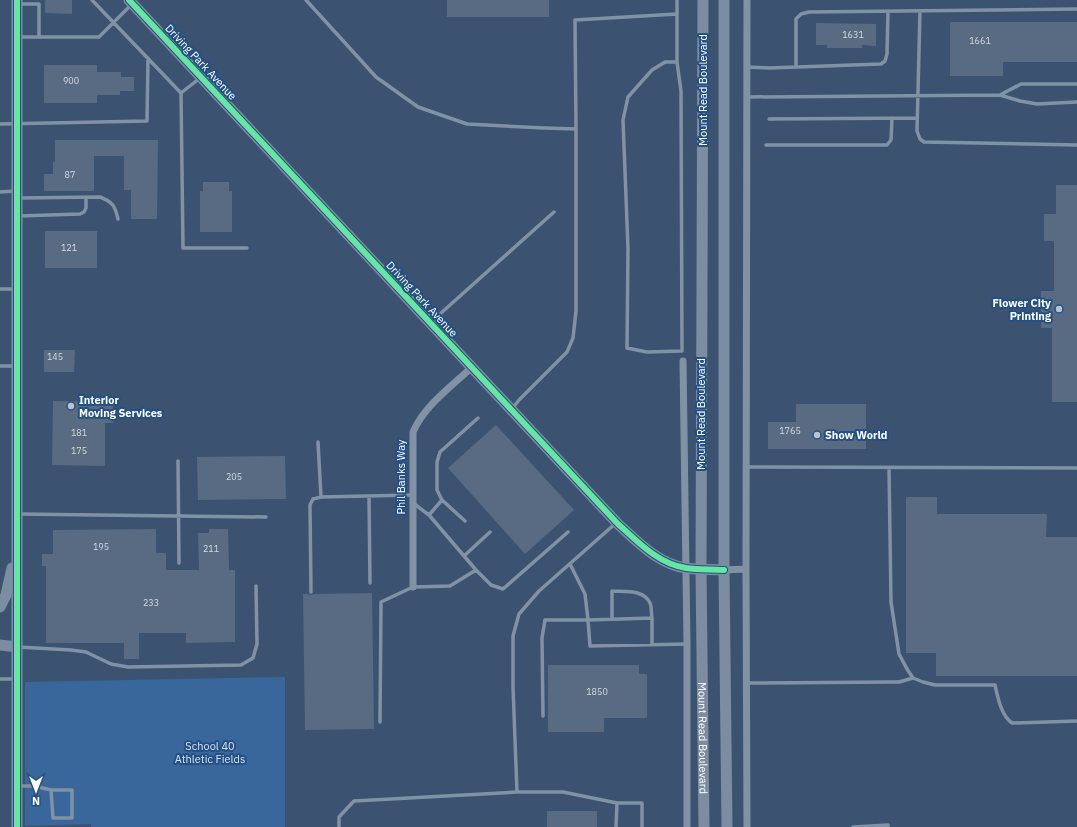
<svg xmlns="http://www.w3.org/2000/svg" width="1077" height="827" viewBox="0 0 1077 827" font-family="'IBM Plex Sans',sans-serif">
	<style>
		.green { fill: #39679c }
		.building { fill: #586b82 }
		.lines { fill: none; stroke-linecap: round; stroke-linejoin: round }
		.lane { stroke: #8292a5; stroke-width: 3.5 }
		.street { stroke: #8292a5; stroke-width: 7 }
		.secondary { stroke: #7c8da1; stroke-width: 11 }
		.cycleway-casing { stroke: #255086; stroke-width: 8 }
		.cycleway { stroke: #66e7a1; stroke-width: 6 }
		.poi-dot { fill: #bac3cd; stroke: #255086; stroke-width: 1.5 }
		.labels { text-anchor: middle; stroke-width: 4; stroke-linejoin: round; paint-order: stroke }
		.number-label { font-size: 9px; fill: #d5dae0 }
		.street-label { font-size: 11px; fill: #fff; stroke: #255086 }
		.poi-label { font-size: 11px; font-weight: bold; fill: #fff; stroke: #255086; text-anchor: start }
		.park-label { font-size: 11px; fill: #d3e3f7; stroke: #255086 }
	</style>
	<rect width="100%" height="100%" fill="#3b5370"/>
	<!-- green -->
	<path class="green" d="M285,677V827H91V824L25,826V682Z"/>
	<!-- building -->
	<path class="building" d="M45,0H72V14L45,13Z
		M447,0H549V17H447Z
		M950,22H1077V62H1003V76H950Z
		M816,23L876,24V46L862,45V48H827V45H816Z
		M44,65H97V72H121V77H134V91H120V95H97V103H44Z
		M55,140H158L157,219H131V190H124V156H94V191H44V174H53V162H55Z
		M203,182H229V191H232V232H200V191H203Z
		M1056,185H1077V402H1052V328H1041V291H1054V241H1044V214H1056Z
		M45,231H97V268H45Z
		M44,350H75L74,372H44Z
		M53,401L113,402V423H105V466L52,465Z
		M796,404H866V449H768V422H796Z
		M496,425L574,510L525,554L448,468Z
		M285,456L286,499L198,500L197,457Z
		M906,497H937V514H1047L1046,537H1077V676H936V653H906Z
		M156,529V553H166V570H199L198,533H209V529H228L229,570H235V642L186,643V633H139V659H124V643H46V566H42V554H53V530Z
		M372,593L374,729L305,730L303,594H308L311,595L314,594Z
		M548,665H639V674H647V718H604V732H548Z
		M547,811H597V827H547Z"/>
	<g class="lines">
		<!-- lane -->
		<path class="lane" d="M92,0L181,93L183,248H247
			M306,0L376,77L418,107L467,124L544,128L576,129V311L573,338L567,352L519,400L512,409
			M18,4H39V37
			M920,11L917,131L920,139L924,142L1077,145
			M18,37H99L132,4
			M677,62H665L652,70L628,97L623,120L628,249L627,348L647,352L682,351L681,91L677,62V0
			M747,67L769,68L881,64L885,61L887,54L888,12
			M796,67V19L801,14L809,12L1077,9
			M181,93L200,78
			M1000,95L1020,101L1037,104L1077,102
			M747,97L1000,95L1021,84H1077
			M769,119L917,118
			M0,124L147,121L148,58
			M576,129L575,20L677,14
			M766,145H887L891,140L892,118
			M0,192L15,191
			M18,198L100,197C113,202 115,206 118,219
			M19,216L80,214L84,212L86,208V197
			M0,289H15
			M431,322L554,212
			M0,366H16
			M318,442L321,497
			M178,461L179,563
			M746,467L1077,468
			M889,468L891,602L899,654L907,669L913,678L923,682L935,685H995C998,698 1001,715 1012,723L1077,721
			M369,496L370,583
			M442,500L465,521
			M413,503L429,515
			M18,514L266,517
			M464,556L490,532
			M476,570L429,515L442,500L437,490V462L440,452L478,418
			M311,592L310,505L313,499L321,497L412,495
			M612,619V591C624,592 644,589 650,603C652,607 651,614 652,618
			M652,645V618L588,620L590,646L687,644
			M18,647L71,650L86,652L111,664L128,667L241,665L253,658L257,644L256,586
			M0,679H14
			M747,683L890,682H899L913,678
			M543,716L542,638L545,620H588L585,594L570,564
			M380,722L381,602L413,587L450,586L476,570L491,585L503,589L568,532
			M18,786H34L51,790H72V818H53L51,790
			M517,792H563L617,803
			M339,827V817L354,801L517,792L513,687V636L519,614L539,591L616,523
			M616,827L617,803H642V827
			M853,827L888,825V827"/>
		<!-- street -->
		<path class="street" d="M747,0L746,569L747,827
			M683,361L687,644V827
			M724,570L746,569
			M413,587V432C425,405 451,387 472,367"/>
		<!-- secondary -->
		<g class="secondary">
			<path d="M17,0V827"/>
			<path d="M129,0L617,523C637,541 658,564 686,568C699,570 711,569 724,570"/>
			<path id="s1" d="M703,0L701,569L704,827"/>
			<path d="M724,0V570L727,827"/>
			<path d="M0,607L6,595L12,568"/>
			<path d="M0,645L17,647"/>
		</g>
		<!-- cycleway casing -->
		<g class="cycleway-casing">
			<path id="cycleway" d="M17,0V827
				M129,0L617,523C637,541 658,564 686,568C699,570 711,569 724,570"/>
		</g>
		<!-- cycleway -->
		<use href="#cycleway" class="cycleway"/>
	</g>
	<!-- markers -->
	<g class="poi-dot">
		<circle cx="1059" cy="309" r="4"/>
		<circle cx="71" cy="406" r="4"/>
		<circle cx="817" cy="435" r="4"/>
	</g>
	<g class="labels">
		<!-- number labels -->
		<g class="number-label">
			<text x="853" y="38">1631</text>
			<text x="980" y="44">1661</text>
			<text x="71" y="84">900</text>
			<text x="70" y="178">87</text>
			<text x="69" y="251">121</text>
			<text x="55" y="360">145</text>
			<text x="790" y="434">1765</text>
			<text x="79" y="436">181</text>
			<text x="79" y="454">175</text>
			<text x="234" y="480">205</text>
			<text x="101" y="550">195</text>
			<text x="211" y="552">211</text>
			<text x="151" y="606">233</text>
			<text x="597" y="695">1850</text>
		</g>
		<!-- street labels -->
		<g class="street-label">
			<text transform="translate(201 62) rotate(47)" y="4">Driving Park Avenue</text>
			<text transform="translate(703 90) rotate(-90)" y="4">Mount Read Boulevard</text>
			<text transform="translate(422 299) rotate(47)" y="4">Driving Park Avenue</text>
			<text transform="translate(701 414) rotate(-90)" y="4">Mount Read Boulevard</text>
			<text transform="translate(401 477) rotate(-90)" y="4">Phil Banks Way</text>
			<text dy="4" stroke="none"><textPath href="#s1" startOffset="738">Mount Read Boulevard</textPath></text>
		</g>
		<!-- poi labels -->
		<g class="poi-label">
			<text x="1051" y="307" text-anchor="end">Flower City<tspan x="1051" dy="13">Printing</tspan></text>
			<text x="79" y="404">Interior<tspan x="79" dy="13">Moving Services</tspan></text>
			<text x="825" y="439">Show World</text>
		</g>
		<!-- park labels -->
		<g class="park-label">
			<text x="210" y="750">School 40<tspan x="210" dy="13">Athletic Fields</tspan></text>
		</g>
	</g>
	<!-- north arrow -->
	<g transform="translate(36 791) rotate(180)" stroke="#255086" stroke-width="3" paint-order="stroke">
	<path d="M0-3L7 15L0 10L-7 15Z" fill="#ffffff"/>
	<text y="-6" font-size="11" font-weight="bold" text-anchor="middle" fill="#ffffff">N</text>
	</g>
</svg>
